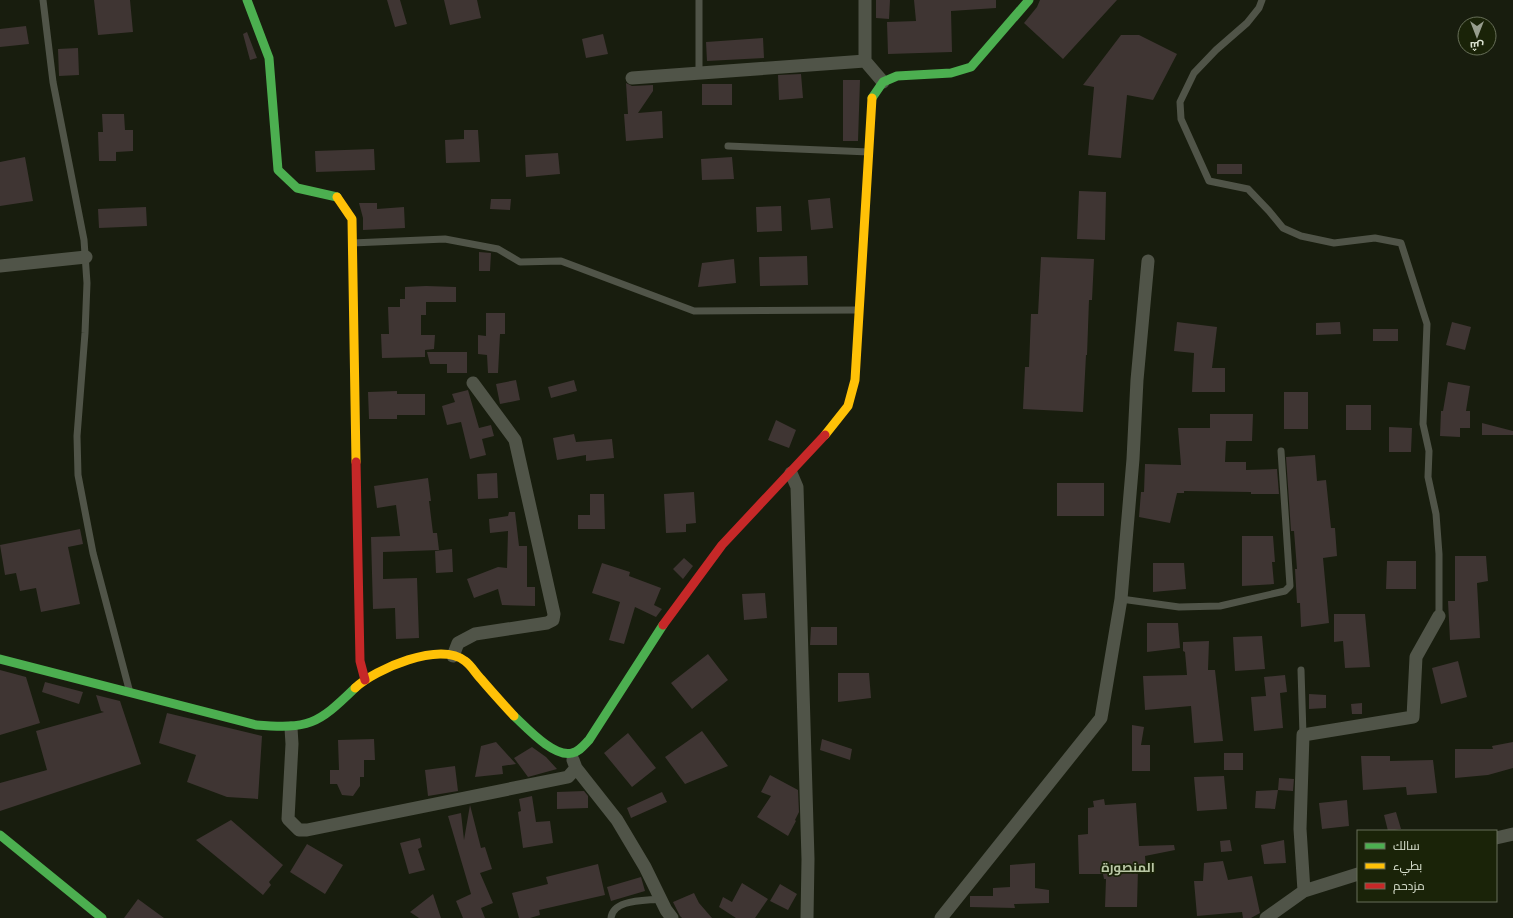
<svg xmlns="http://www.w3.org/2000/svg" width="1513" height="918" viewBox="0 0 1513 918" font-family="Poppins,Cairo,sans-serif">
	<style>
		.building { fill: #3f3533 }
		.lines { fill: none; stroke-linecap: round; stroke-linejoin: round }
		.lane { stroke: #505448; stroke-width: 7 }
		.street { stroke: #505448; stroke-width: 13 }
		.fast { stroke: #4caf50; stroke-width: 9 }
		.slow { stroke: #ffc107; stroke-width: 9 }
		.jam { stroke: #c62828; stroke-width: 9 }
		.labels { text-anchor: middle; stroke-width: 3.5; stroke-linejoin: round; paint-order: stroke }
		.quarter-label { font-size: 13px; font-weight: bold; fill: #bac7a6; stroke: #1a2308 }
	</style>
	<rect width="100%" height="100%" fill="#181d0e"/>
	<!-- building -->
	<path class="building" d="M94,0H130L133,32L98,35Z
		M387,0H400L407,24L395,27Z
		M444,0H477L481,18L450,25Z
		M876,0H890L889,19L876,18Z
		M914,0H996V8L951,11L952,52L888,54L887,22L916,21Z
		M1040,0H1117L1063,59L1024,23L1037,7Z
		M26,26L29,44L0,47V29Z
		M247,32L257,58L250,60L243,34Z
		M603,34L608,54L586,58L582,39Z
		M1121,35H1139L1177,54L1153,100L1127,95L1121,158L1088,155L1094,87L1083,85Z
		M763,38L764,58L707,61L706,42Z
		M78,48L79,75L59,76L58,49Z
		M801,74L803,98L779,100L778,75Z
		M843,80H860L858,141H843Z
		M626,83L632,86L653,85V91L638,113L662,111L663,138L626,141L624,114H628Z
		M702,84H732V105H702Z
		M102,114H124L125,130H133V151L116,152V161H99L98,132H103Z
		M464,130H478L480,162L446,163L445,140L464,139Z
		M374,149L375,170L316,172L315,151Z
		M558,153L560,174L526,177L525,155Z
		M25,157L33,201L0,206V162Z
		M732,157L734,179L702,180L701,159Z
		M1217,164H1242V174H1217Z
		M1079,191L1106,192L1105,240L1077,239Z
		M830,198L833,228L811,230L808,200Z
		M491,199H511L510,210L490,209Z
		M359,203H377V209L404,207L405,228L363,230V218Z
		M781,206L782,231L757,232L756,207Z
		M146,207L147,226L99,228L98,209Z
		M479,252L491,253L490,271H479Z
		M807,256L808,285L760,286L759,257Z
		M1041,257L1094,259L1092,300H1089L1087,355H1086L1083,412L1023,409L1025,367H1029L1031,314H1038Z
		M734,259L736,283L698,287L702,263Z
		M426,286L456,287V302H426V315H421V335H435L434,349L425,350V357L382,358L381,334H389L388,307H400V299H405V287Z
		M486,313H505V334H500L498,373H488L487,355L478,354V335L486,336Z
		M1177,322L1217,327L1212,368H1225V392H1192L1194,353L1174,351Z
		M1340,322L1341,334L1316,335V323Z
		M1452,322L1471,327L1465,350L1446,345Z
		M1373,329H1398V341H1373Z
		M427,352H467V373H447V364H430Z
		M516,380L520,400L500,404L496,384Z
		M574,380L577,391L551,398L548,387Z
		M1448,382L1470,386L1466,411H1470V428H1460V437L1440,436L1441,411H1443Z
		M468,390L479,428L491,425L494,436L482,439L486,455L470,459L461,422L447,425L442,406L455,402L452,394Z
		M397,391V394H425V415H397V419H369L368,392Z
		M1284,392H1308V429H1284Z
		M1346,405H1371V430H1346Z
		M1210,414H1253L1252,441H1226L1225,462H1246V470L1277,469L1279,494H1251V492L1184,491V493H1177L1170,523L1139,517L1141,492H1144L1145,464L1181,465L1178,428H1210Z
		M776,420L796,430L789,448L768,440Z
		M1482,423L1513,431V435H1482Z
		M1389,427L1412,428L1411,452H1389Z
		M574,434L576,442L612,439L614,458L586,461V455L557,460L553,438Z
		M1315,455L1317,481L1326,480L1331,528H1335L1337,556L1323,558L1329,623L1301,627L1300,603H1297L1295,569H1297L1294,531H1291L1286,457Z
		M497,473L498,498L478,499L477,474Z
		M428,478L431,501H429L433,533H437L439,550L383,552V579L417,578L419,638L396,639L395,608L373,609L371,537L400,536L396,505L377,508L374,486Z
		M1057,483H1104V516H1057Z
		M694,492L696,523L686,524V532L666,533L664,494Z
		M590,494H604L605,529H578V515H590Z
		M509,512H515L519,546H527V587H535V606L502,605L498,589L474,598L467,579L498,567L507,568L508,531L490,533L489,519L508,516Z
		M80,529L83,544L68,547L80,604L41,612L36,588L20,591L16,573L5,575L0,545Z
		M1242,536H1273L1275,562H1272L1274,584L1242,586Z
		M452,549L453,572L436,573L435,551Z
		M1455,556H1486L1488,581L1477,583L1480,638L1450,640L1448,601H1455Z
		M684,558L693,566L683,579L673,569Z
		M1387,561H1416V589H1386Z
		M602,563L630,572L629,576L661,588L654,605L662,609L656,617L635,607L624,644L609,640L620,602L592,593Z
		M1153,563H1184L1186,589L1153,592Z
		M765,593L767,618L744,620L742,594Z
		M1334,614H1365L1370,667L1345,668L1343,641L1334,642Z
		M1147,623H1178L1180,648L1147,652Z
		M811,627H837V645H810Z
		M1262,636L1265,669L1235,671L1233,637Z
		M1209,641L1208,670H1215L1223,741L1194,743L1191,706L1145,710L1143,676L1187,675L1185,652L1183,651V642Z
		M708,654L728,680L692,709L671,683Z
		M1458,661L1467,697L1441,704L1432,668Z
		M0,670L26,677L40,723L0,735Z
		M838,673H869L871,698L838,702Z
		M1285,675L1287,692L1280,693L1283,728L1254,731L1251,697L1266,696L1264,677Z
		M45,682L83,692L79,704L42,692Z
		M1309,694L1326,695V708L1309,709Z
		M96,695L120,701L141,764L0,811V783L47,770L36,731L104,712L101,711Z
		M1362,703V714H1352L1351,704Z
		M167,713L262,736L258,799L227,797L187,782L196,755L159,743Z
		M1132,725L1144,727L1141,745H1150V771H1132Z
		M702,731L728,766L685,784L665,757Z
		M628,733L656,768L632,787L604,753Z
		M374,739L375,760H364V777H360V786L353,796L342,795L337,784H330V770H339L338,740Z
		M822,739L852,749L850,760L820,750Z
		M496,742L516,764L502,766L503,774L475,777L481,746Z
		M1513,742V768L1488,775L1455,778V749H1493L1492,746Z
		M532,747L546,757L557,769L528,777L514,758Z
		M1224,753H1243V770H1224Z
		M1361,756H1390V761L1433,760L1437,793L1407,795L1406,787L1363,790Z
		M455,766L458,791L428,796L425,770Z
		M770,775L798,790L799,812L795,820L796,821L788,836L757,817L771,796L761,792Z
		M1224,776L1227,809L1197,811L1194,777Z
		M1279,778L1294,779L1293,791L1278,790Z
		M1278,790L1275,809L1255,808L1256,791Z
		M584,791L588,796V808L557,809V792Z
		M662,792L667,802L631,818L627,808Z
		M532,796L536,822L550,821L553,843L523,848L518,812L521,811L519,799Z
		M1104,799L1105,805L1136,803L1139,846L1174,845L1175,850L1145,856L1146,869H1138L1137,907H1105L1106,879H1104L1103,874H1079L1078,835L1088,834V808L1094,807L1093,801Z
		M1347,800L1349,826L1322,829L1319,803Z
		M470,805L481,848L485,847L492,869L480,873L493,903L481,908L485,918H463L456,901L471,894L448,816L461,813L464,840Z
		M1396,812L1401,829L1388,831L1384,815Z
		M231,820L283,865L269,882L271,885L263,895L196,840Z
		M420,838L422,847L418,849L425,870L409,874L400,843Z
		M1230,840L1232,851L1221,852L1220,841Z
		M1284,840L1286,863L1264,864L1261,845Z
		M307,844L343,865L325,894L290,872Z
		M1223,861L1228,880L1252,876L1260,913L1251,918H1243L1242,912L1197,916L1194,881H1203L1204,863Z
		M1035,863V888L1049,890V903L1014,904L1015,908L970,907V896H993V888L1010,887V865Z
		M598,864L605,895L539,910L540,915L530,918H519L512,893L548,884L546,877Z
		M641,877L645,891L611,901L607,887Z
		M742,883L768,899L755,918H736L719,907L723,897L732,902Z
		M780,884L797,894L788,910L770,901Z
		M694,893L699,903L712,918H682L680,916L673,902Z
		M433,894L441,918H419L410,912Z
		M138,899L164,918H124Z"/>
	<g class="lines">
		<!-- lane -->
		<path class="lane" d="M43,0L53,82L84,240L87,283L85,333L77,436L78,475L93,553L129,689
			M699,0V73
			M1262,0L1259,8L1247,23L1216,50L1194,73L1180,102L1181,119L1209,181L1248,189L1269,211L1283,228L1301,236L1334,243L1375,238L1401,243L1427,324L1423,424L1429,451L1428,477L1436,514L1439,554V616
			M728,146L869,152
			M352,243L445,239L498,249L520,262L561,261L694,311L858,310
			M1121,599L1179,607L1220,606L1285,591L1290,586L1281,451
			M1301,670L1303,735
			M611,918C613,899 645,901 660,899"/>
		<!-- street -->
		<path class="street" d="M865,0V61
			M632,78L865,61L883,82
			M0,266L86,257
			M791,473L797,487L808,859L807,918
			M453,656L458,643L475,634L547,623L553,620L554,614L515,440L473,383
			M291,728L292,744L288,819L299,830H307L568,777L576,768
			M573,760L576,768L617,820L645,867L666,910L672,918
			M1496,838L1513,834
			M1304,891L1300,829L1303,735L1413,717L1416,657L1439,616
			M941,918L1101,718L1121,599L1133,459L1137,380L1148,261
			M1266,918L1304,891L1358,874"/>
		<!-- fast -->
		<path class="fast" d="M247,0L269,58L278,170L297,188L337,197
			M872,98L883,82L897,76L951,73L971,67L1029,0
			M0,659L256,725C309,729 317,725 355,688
			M514,716C526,727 554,758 572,753C579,752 584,745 589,740L663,625
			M0,835L102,918"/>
		<!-- slow -->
		<path class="slow" d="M337,197L352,219L356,462
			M825,435L848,406L855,380L872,98
			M355,688C375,669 440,641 465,661C471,665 476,674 481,679C492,692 503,704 514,716"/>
		<!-- jam -->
		<path class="jam" d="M356,462L360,661L365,680
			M663,625L722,545L825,435"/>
	</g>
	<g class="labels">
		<!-- quarter labels -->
		<g class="quarter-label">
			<text x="1128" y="872">المنصورة</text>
		</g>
	</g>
	<!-- legend -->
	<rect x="1357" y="830" width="140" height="72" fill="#1a2308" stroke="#676f58"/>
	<rect x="1365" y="843" width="20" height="6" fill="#4caf50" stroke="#676f58"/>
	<text x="1393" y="850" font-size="12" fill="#dbe2d1">سالك</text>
	<rect x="1365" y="863" width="20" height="6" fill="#ffc107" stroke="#676f58"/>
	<text x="1393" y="870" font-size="12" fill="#dbe2d1">بطيء</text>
	<rect x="1365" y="883" width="20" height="6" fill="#c62828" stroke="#676f58"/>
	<text x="1393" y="890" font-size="12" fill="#dbe2d1">مزدحم</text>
	<!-- north arrow -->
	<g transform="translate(1477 36) rotate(180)"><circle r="19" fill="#1a2308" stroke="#676f58"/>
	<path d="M0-3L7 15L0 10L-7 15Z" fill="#979d8d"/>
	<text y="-6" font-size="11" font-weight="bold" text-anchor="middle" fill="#dbe2d1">ش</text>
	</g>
</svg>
